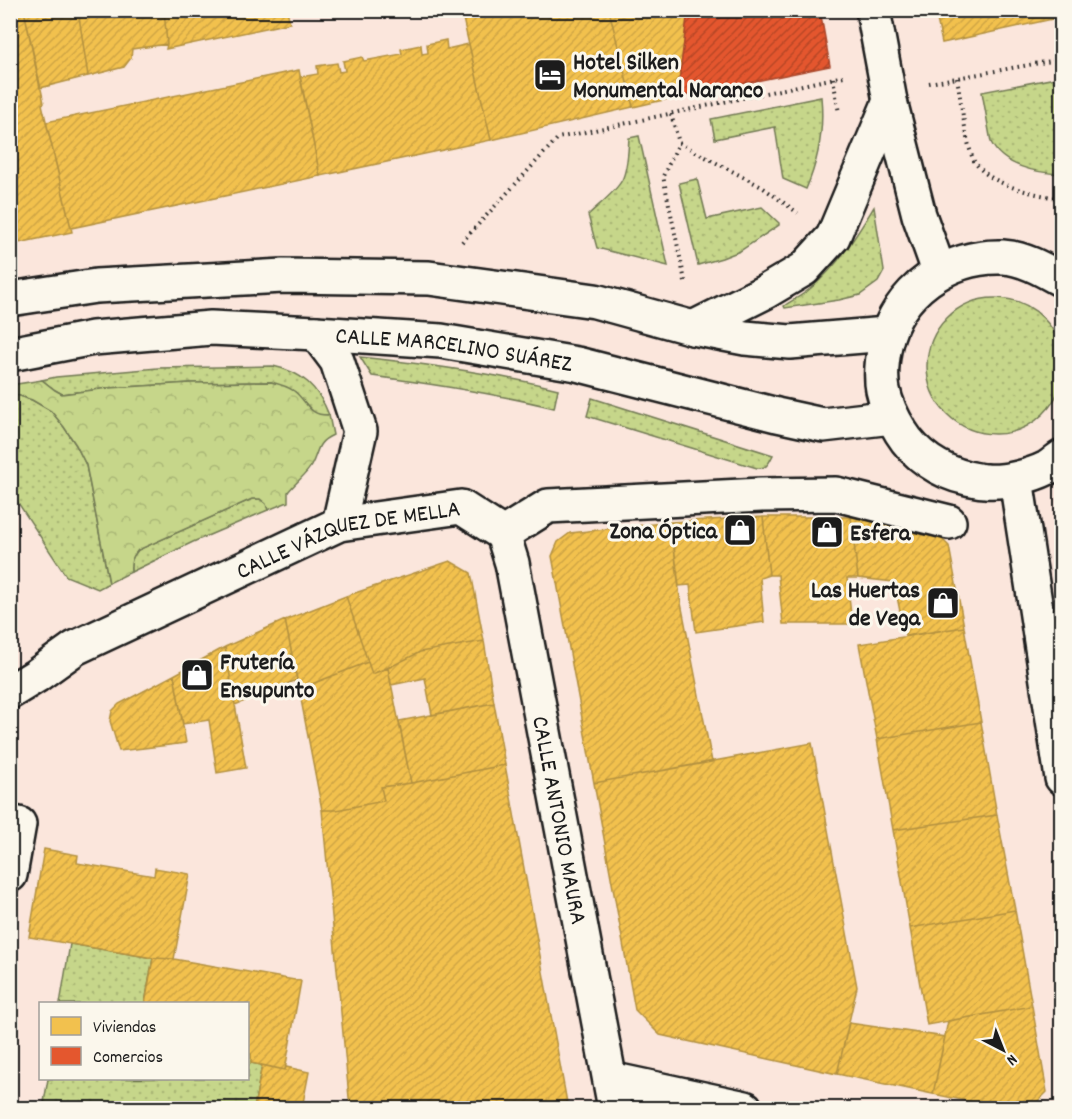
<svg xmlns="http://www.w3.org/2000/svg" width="1072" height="1119" viewBox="0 0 1072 1119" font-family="Dekko,sans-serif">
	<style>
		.grass { fill: url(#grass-dots); stroke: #717953; stroke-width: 1.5 }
		.forest { fill: url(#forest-crowns); stroke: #717953; stroke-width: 1.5 }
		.homes { fill: url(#homes-hatch); stroke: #b2903f; stroke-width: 1.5 }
		.shops { fill: url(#shops-hatch); stroke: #a84529; stroke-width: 1.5 }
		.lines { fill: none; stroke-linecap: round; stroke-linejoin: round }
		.minor-casing { stroke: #1c1c1c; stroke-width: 38 }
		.major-casing { stroke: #1c1c1c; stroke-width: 38 }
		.path { stroke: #1c1c1c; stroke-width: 4; stroke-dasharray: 1.5 4.5; stroke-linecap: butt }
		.minor { stroke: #fbf7ec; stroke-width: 33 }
		.major { stroke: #fbf7ec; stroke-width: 33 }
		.labels { text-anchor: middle; stroke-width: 6; stroke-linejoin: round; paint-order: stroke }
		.poi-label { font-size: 24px; font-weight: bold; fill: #1c1c1c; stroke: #fbf7ec; text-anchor: start }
		.street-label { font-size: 24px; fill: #1c1c1c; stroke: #fbf7ec }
	</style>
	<defs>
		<pattern id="grass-dots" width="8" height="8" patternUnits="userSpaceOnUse" patternTransform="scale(1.5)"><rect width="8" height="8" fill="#c6d68a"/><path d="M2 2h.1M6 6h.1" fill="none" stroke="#aab776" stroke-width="1.8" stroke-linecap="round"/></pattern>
		<pattern id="forest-crowns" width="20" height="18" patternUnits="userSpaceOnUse" patternTransform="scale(1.5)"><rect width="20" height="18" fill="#c6d68a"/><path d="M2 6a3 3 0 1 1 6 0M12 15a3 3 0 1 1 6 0" fill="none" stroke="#aab776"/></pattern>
		<pattern id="homes-hatch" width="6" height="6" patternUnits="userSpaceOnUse" patternTransform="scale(1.5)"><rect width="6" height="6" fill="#f2c14e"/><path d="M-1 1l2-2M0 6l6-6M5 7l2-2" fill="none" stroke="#cfa544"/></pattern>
		<pattern id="shops-hatch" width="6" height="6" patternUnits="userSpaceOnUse" patternTransform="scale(1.5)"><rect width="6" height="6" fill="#e4572e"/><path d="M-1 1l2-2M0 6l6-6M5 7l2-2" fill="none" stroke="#b84726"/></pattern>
	</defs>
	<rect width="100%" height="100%" fill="#fbe6dc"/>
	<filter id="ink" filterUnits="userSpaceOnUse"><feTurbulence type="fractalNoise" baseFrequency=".0167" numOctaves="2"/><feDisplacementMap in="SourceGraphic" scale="12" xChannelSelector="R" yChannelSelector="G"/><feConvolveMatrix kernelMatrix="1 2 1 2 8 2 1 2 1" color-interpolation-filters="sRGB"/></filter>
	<g filter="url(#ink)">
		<!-- grass -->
		<path class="grass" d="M1061,77V174C1037,173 1002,166 991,142L982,92Z
			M821,97C824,129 819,159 806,189L783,179L775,127L715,139L711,119Z
			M639,136L668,266L597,248L588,215C598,205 615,193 622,180C628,168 628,151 629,138Z
			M697,179L707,219L762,207L779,223V225L740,251L722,258L698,265L679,183Z
			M874,207L884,271L878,282L860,295L839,300L785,308L784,306C793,300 803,295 811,288C838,266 856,236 874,207Z
			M927 366a68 68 0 1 1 136 0a68 68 0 1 1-136 0Z
			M360,357C427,364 493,373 558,389L554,408C494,393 433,384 372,376Z
			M273,366C302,372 318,387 329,415H320L314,413L295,392L271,382L191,383L109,388L62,394L55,390L42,380L56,377L158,368Z
			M11,393L32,400L51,411L64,427L76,445L86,465L109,583L98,589L66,576L11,492Z
			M592,398L773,455C768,464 768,468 757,468L587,416Z
			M252,499H260L267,504L268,510L193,542L131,572C130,562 132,557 138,550Z
			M70,944L153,958L145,1003L60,1004Z
			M248,1054H251V1063L262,1065L254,1108H43L48,1079L248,1078Z"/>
		<!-- forest -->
		<path class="forest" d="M42,380L55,390L62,394L109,388L191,383L271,382C279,384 287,386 294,391C308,402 308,416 329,415L333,435C315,443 319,452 311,466C305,476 295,483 288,492V502L268,510L266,504L260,499H252L138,550C132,557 130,562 131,572L109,583L86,465L76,445L64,427L51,411L32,400L11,393V385Z"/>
		<!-- homes -->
		<path class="homes" d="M10,10H24L44,103L42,104L72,232L18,243L10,206Z
			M24,10H78L88,76L40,88Z
			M78,10H164L167,44L132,49L131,58L124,67L88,76Z
			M164,10H287L290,23L166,49L167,44Z
			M461,10H609L633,107L491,140Z
			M609,10H688L677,97L633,107Z
			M935,10H1062V17L942,43Z
			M446,40L447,49L469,44L491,140L320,176L300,77L318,74L317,66L337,63L339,72L345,71L343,61L362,57L364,61L402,54L401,49L421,45L422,54L428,53L427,44Z
			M299,70L320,176L71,228L46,122Z
			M10,206L18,243L10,245Z
			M763,517L769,575L760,578L764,622L696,632L690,585L679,586L671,522Z
			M763,517H851L858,578H847L852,624H783L778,575H769Z
			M851,517L930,527L949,546L964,627L905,636L894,582L858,578Z
			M671,522L680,598L712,762L594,783L552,556L558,542L570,533Z
			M450,561L471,573L484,641L420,652L396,664L372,674L346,596Z
			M346,596L368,662L299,689L285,620Z
			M285,620L297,680L235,705L225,647Z
			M964,627L981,722L877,739L859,644Z
			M484,641L494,703L432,715L425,678L391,685L388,668L420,652Z
			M225,647L246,768L217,773L209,720L183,724L174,675Z
			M368,662L372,674L388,668L411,783L381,787L384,801L336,810H322L299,689Z
			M174,675L186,743L119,751L110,721L112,711L119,704Z
			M494,703L505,765L411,783L399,721Z
			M981,722L997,815L893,830L877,739Z
			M812,743L857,987L837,1074L660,1035L635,1010L594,783Z
			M505,765L568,1108H350L322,810H336L384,801L381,787L411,783Z
			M997,815L1015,910L910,928L893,830Z
			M44,849L78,855L77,863L154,876L155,868L190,874L174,959L153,958L29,937Z
			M1015,910L1032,1006L927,1025L910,928Z
			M153,958L174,959L301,981L285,1070L251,1063V1054H248V1004H145Z
			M1032,1006L1047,1092L1031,1108H1001L933,1094L948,1021Z
			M849,1023L945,1037L933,1094L837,1074Z
			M262,1065L285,1070L286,1067L309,1072L302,1108H254Z"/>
		<!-- shops -->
		<path class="shops" d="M688,10H820L830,66L677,97Z"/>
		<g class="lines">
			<!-- minor casing -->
			<g class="minor-casing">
				<g id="minor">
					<path d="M693,328L765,292L804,269L833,237L890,101"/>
					<path d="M316,333L337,361L360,431L339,524"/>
					<path d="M1016,479L1062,778"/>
					<path id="s1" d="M503,534L512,563L615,1108"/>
					<path id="s2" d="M10,692L36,676L75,648L339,524L461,507L503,534L548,506L761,495L836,494L949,522"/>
					<path d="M10,822L19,824L10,875"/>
					<path d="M610,1079L745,1108"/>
				</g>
			</g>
			<!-- major casing -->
			<g class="major-casing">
				<g id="major">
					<path d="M873,10L890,101L919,215L939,271"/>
					<path d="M1062,280C1044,270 1024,258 1003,257C948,255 897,291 885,345C882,360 880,375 883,390C886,405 893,419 901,432C915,455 940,472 967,478C973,479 979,481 985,481C1003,483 1031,476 1047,468C1052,465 1057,460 1062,457"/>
					<path d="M10,299L96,286L283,276L429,278L595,301L693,328L745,338L790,342L887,334"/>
					<path id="s3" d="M10,354L93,338L211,328L316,333L441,341L577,364L777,415L823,425L892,417"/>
				</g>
			</g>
			<!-- path -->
			<path class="path" d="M833,78L839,113
				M957,78C960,94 967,154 976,164C994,187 1035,194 1062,199
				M929,83L1062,59
				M671,114L679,143
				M462,242L558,138L844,76
				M685,281L663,176L679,143L762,187L798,213"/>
			<!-- minor -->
			<use href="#minor" class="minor"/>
			<!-- major -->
			<use href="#major" class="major"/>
		</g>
	</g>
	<!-- icons -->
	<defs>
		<g id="hotel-square" transform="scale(1.725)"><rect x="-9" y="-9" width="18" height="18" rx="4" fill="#1c1c1c" stroke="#fbf7ec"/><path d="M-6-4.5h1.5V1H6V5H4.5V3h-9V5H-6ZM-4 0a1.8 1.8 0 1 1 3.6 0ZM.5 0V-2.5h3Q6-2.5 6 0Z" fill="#fff"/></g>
		<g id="shop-square" transform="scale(1.725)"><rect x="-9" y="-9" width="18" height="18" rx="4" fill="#1c1c1c" stroke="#fbf7ec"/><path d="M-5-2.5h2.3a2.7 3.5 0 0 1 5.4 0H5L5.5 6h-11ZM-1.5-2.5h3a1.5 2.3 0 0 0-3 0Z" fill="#fff"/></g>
	</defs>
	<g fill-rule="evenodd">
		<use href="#hotel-square" x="550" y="75"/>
		<use href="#shop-square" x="740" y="530"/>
		<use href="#shop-square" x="827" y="532"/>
		<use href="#shop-square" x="943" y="603"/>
		<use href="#shop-square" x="197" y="675"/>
	</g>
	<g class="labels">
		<!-- poi labels -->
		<g class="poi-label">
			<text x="573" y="69">Hotel Silken<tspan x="573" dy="28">Monumental Naranco</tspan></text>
			<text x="717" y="538" text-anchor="end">Zona Óptica</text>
			<text x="850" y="540">Esfera</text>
			<text x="920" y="597" text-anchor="end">Las Huertas<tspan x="920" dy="28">de Vega</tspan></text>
			<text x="220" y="669">Frutería<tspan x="220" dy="28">Ensupunto</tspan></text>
		</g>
		<!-- street labels -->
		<g class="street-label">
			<text dy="8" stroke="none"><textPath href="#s3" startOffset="447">CALLE MARCELINO SUÁREZ</textPath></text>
			<text dy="8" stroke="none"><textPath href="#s2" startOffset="375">CALLE VÁZQUEZ DE MELLA</textPath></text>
			<text dy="8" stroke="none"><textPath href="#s1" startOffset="292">CALLE ANTONIO MAURA</textPath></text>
		</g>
	</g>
	<!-- margin -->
	<rect width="1072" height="1119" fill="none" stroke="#fbf7ec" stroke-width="36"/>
	<rect x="18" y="18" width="1036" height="1083" fill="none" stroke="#1c1c1c" stroke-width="2" filter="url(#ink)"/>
	<!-- legend -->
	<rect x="39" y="1002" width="210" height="78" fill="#fbf7ec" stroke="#a29f99" stroke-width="1.5"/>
	<rect x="51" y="1017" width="30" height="18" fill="#f2c14e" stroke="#a29f99" stroke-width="1.5"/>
	<text x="93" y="1032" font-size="18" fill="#1c1c1c">Viviendas</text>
	<rect x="51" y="1047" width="30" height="18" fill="#e4572e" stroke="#a29f99" stroke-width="1.5"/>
	<text x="93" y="1062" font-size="18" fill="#1c1c1c">Comercios</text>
	<!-- north arrow -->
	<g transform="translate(1003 1050) rotate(138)" stroke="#fbf7ec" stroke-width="4.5" paint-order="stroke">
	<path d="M0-4.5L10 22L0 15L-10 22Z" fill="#1c1c1c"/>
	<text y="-9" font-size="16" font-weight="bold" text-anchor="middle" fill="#1c1c1c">N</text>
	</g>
</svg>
